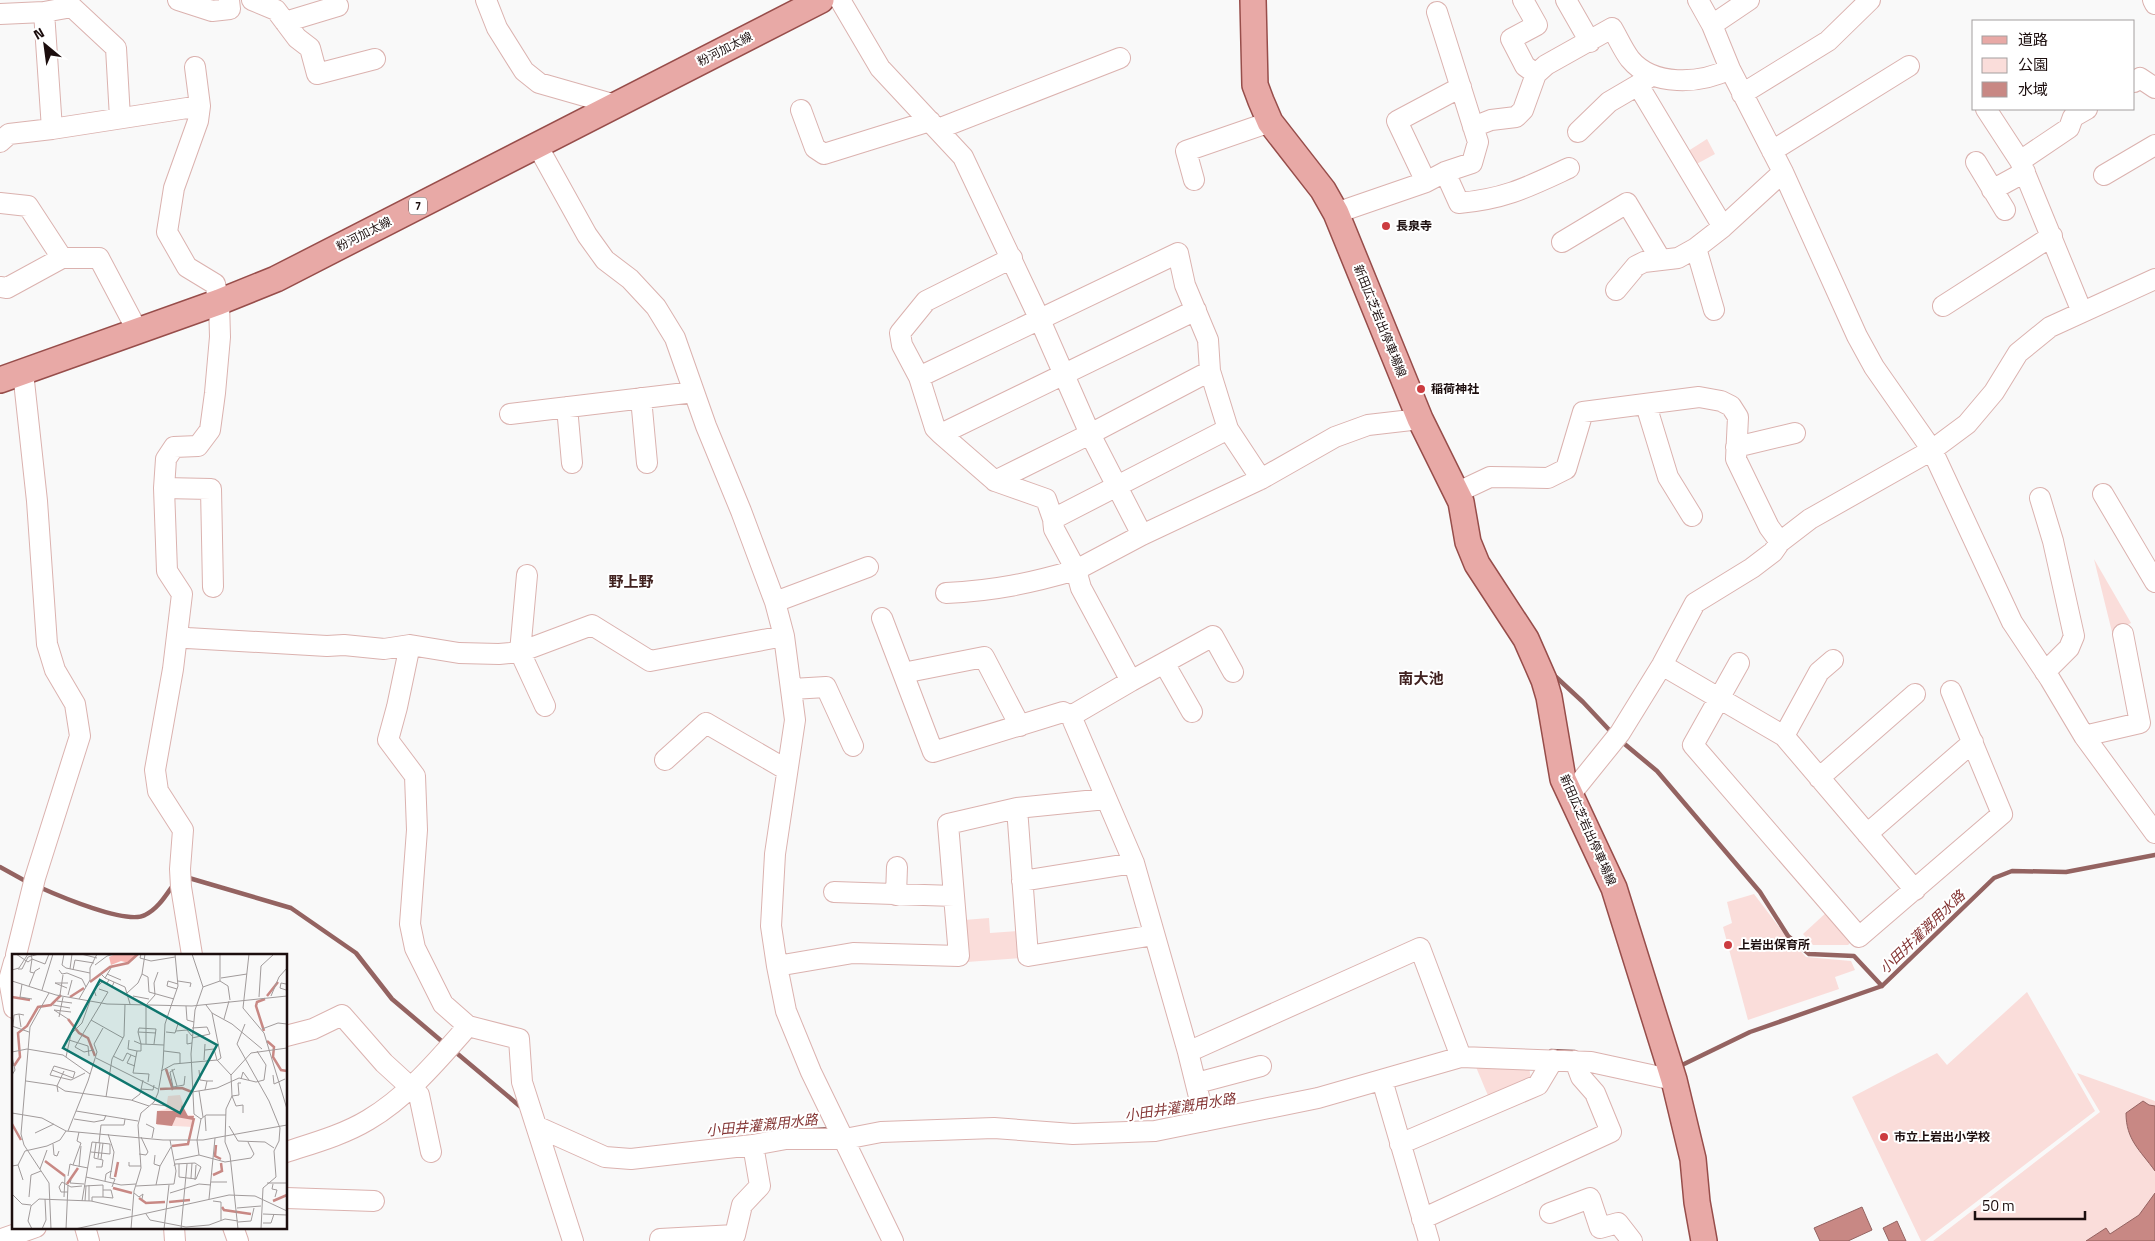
<svg xmlns="http://www.w3.org/2000/svg" width="2155" height="1241" viewBox="0 0 2155 1241" font-family="'Titillium Web','Noto Sans JP',sans-serif">
	<style>
		.green { fill: #faddda }
		.water { fill: #c88884; stroke: #946361 }
		.lines { fill: none; stroke-linecap: round; stroke-linejoin: round }
		.stream { stroke: #946361; stroke-width: 4.5 }
		.minor-casing { stroke: #dbb2af; stroke-width: 22 }
		.major-casing { stroke: #974d4a; stroke-width: 28 }
		.minor { stroke: #fff; stroke-width: 20 }
		.major { stroke: #e8a9a6; stroke-width: 25 }
		.poi-dot { fill: #cc3c40; stroke: #fff; stroke-width: 2 }
		.labels { text-anchor: middle; stroke-width: 4; stroke-linejoin: round; paint-order: stroke }
		.shield { fill: #fff; stroke: #605656; stroke-width: 1 }
		.shield-label { font-size: 11px; font-weight: bold; fill: #1c0e0e }
		.street-label { font-size: 12px; fill: #1c0e0e; stroke: #fff }
		.poi-label { font-size: 12px; font-weight: bold; fill: #1c0e0e; stroke: #fff; text-anchor: start }
		.water-label { font-size: 14px; font-style: italic; fill: #843534; stroke: #fff }
		.quarter-label { font-size: 15px; font-weight: bold; fill: #412220; stroke: #fff }
		.inset-river { fill: none; stroke: #c88884; stroke-width: 2.5 }
		.inset-road { fill: none; stroke: #a19b9b; stroke-width: 1 }
		.view { fill: #0f766e; fill-opacity: 0.15; stroke: #0f766e; stroke-width: 2.5 }
		.inset-edge { fill: none; stroke: #1c0e0e; stroke-width: 2.5 }
	</style>
	<rect width="100%" height="100%" fill="#f9f9f9"/>
	<!-- green -->
	<path class="green" d="M1707,139L1715,154L1693,166L1685,153Z
		M2094,559L2131,623L2112,632Z
		M1754,894L1782,931L1806,957L1851,961L1855,970L1835,977L1839,989L1748,1020L1723,927L1732,923L1727,902Z
		M1828,911L1854,939L1848,945H1813L1803,934Z
		M989,918L990,933L1019,931L1021,958L967,962L964,920Z
		M2027,992L2095,1111L1925,1241H1921L1852,1097L1937,1053L1947,1065Z
		M1476,1067H1529L1531,1079L1489,1098Z
		M2077,1073L2155,1101V1241H1933L2100,1112Z"/>
	<!-- water -->
	<path class="water" d="M2143,1101L2149,1105L2155,1106V1171C2140,1150 2126,1140 2126,1113Z
		M2155,1193V1241H2086L2106,1228L2110,1234L2139,1215Z
		M1862,1207L1872,1230L1848,1241H1820L1814,1228Z
		M1897,1221L1906,1241H1889L1883,1228Z"/>
	<g class="lines">
		<!-- stream -->
		<path class="stream" d="M1556,677L1583,702L1613,734
			M1621,741L1657,771L1760,892L1788,936L1809,954L1854,956L1882,986
			M0,867L29,883
			M185,879L189,878L291,908L356,953L392,999L445,1044
			M39,887C59,896 127,925 145,915C158,909 166,895 174,884
			M453,1050L522,1108
			M1551,1051L1575,1052
			M1682,1065L1750,1032L1882,986L1994,878L2012,871L2066,872L2155,855
			M813,1130L832,1129"/>
		<!-- minor casing -->
		<g class="minor-casing">
			<path id="minor" d="M178,0L212,11L230,9L229,0
				M252,0L276,10L297,38L310,48L317,74L375,59
				M486,0L497,28L524,71L539,83L616,105
				M840,0L880,68L963,157L1040,320L1090,434L1142,535
				M1523,0L1537,25L1511,39L1525,66L1536,74
				M1566,0L1590,42
				M1698,0L1712,25L1730,69L1783,172L1857,336L1874,367L1932,450L2012,622L2050,679L2084,736L2155,833
				M2153,0L2155,4
				M0,14L44,12L72,7L116,48L120,118
				M285,22L338,6
				M1712,25L1749,0
				M195,67L200,106
				M1652,75L1638,85L1723,227L1783,172
				M2134,82L2140,78L2155,88
				M1742,94L1828,41L1870,0
				M1986,109L2020,161L2082,312
				M801,110L815,148L824,154L930,121
				M1473,127L1491,120L1516,117L1523,110L1536,74L1546,65L1612,28C1618,38 1623,50 1630,59C1653,87 1700,84 1730,69
				M52,129L200,106L198,121L174,188L167,232L187,267L215,284L219,302L220,337L215,393L210,430L198,446L174,447L166,459L164,488L167,571L182,594L173,669L155,770L158,791L183,830L180,869L181,887L192,955
				M938,129L1120,58
				M1578,132L1609,102L1638,85
				M0,142L9,134L52,129L44,12
				M537,145L587,235L605,260L630,279L656,307L675,338L706,426L741,511L775,602L784,636L795,720L775,854L771,926L777,966L786,1011L811,1072L893,1241
				M1772,151L1909,66
				M2020,161L2069,128L2073,117L2087,109
				M1976,162L2005,210
				M1445,172L1459,203C1505,199 1528,187 1569,168
				M2104,175L2155,145
				M1194,180L1186,151L1270,122
				M1426,182L1397,121L1461,87
				M1992,190L2025,172
				M0,203L28,206L62,258
				M1336,213L1426,182L1445,172L1472,163L1478,142L1437,12
				M1562,242L1627,203L1661,260
				M1696,248L1714,310
				M0,287L7,288L62,258H99L137,330
				M1616,290L1636,266L1644,262L1678,258L1696,248L1723,227
				M1943,306L2052,236
				M1196,310L941,434L935,428L919,377L1178,253L1185,285L1208,340L1210,371L1228,429L1261,479
				M919,377L902,345L900,333L926,301L1012,258
				M641,398L647,463
				M1646,405L1668,477L1692,516
				M567,407L572,463
				M510,414L694,392
				M1420,419L1368,425L1335,437L1261,479L1142,535L1076,570L1081,588L1131,681L1071,716L1134,863L1188,1052L1420,948L1461,1057
				M941,434L995,481L1046,499L1053,519L1054,529L1076,570C1031,583 994,591 946,593
				M1736,447L1795,433
				M995,481L1090,434L1210,371
				M164,488L211,489L213,587
				M1456,493L1490,477L1548,478L1566,469L1583,412L1699,397L1721,401L1731,406L1738,417L1736,459L1769,527L1780,542
				M2103,494L2155,582
				M2040,498L2053,541L2074,636L2069,648L2045,672
				M1053,519L1228,429
				M527,575L520,652L545,706
				M775,602L868,567
				M882,618L933,752L1063,712L1071,716
				M178,634L187,638L327,646L344,645L384,649L410,645L459,653L499,654L520,652L592,625L650,661L784,636
				M410,645L397,707L388,740L415,776L417,830L410,924L415,948L443,1004L468,1026L519,1039L522,1082L573,1241
				M1164,663L1192,712
				M1739,663L1693,745L1859,937L2002,814L1951,691
				M1662,665L1784,736L1915,890
				M903,673L984,657L1020,726
				M1131,681L1213,636L1233,672
				M792,689L826,687L853,746
				M1784,736L1819,672L1833,660
				M2084,736L2140,723L2123,634
				M665,760L706,723L787,770
				M1819,778L1915,694
				M1570,795L1620,733L1662,665L1695,603L1752,568L1773,552L1780,542L1810,519L1932,450L1967,424L1994,392L2018,353L2050,327L2155,279
				M1106,799L1017,808L1028,956L1154,935
				M1867,834L1973,742
				M1022,881L1134,863
				M834,892L954,896
				M896,895L897,867
				M16,955L35,878L80,736L75,704L55,670L47,644L37,501L23,372
				M14,962L9,980L14,1008
				M777,966L853,953L959,956L948,824L1017,808
				M286,1036L313,1029L342,1015L384,1063L419,1095L431,1152
				M1188,1052L1205,1121
				M1382,1080L1429,1241
				M1197,1083L1261,1066
				M538,1127L605,1157L631,1159L753,1145L786,1139H845L881,1132L994,1128L1073,1134L1155,1131L1318,1098L1461,1057L1591,1062L1674,1080
				M1400,1144L1538,1085L1553,1060
				M286,1152C314,1143 343,1135 368,1120C407,1097 438,1060 468,1026
				M286,1198L374,1201
				M1550,1213L1590,1198L1600,1228L1618,1223L1632,1241
				M1422,1219L1611,1132L1595,1093L1581,1077L1575,1061
				M85,1227L89,1241
				M174,1227L175,1241
				M233,1227L238,1241
				M2,1239L36,1227
				M660,1239L735,1235L742,1205L760,1186L753,1145"/>
		</g>
		<!-- major casing -->
		<g class="major-casing">
			<path id="major" d="M1253,0L1255,85L1261,101L1270,122L1323,190L1336,213L1420,419L1461,502L1468,542L1477,564L1526,639L1544,680L1549,697L1563,779L1614,888L1674,1080L1693,1159L1697,1202L1704,1241
				M0,380L219,302L276,279L821,0"/>
		</g>
		<!-- minor -->
		<use href="#minor" class="minor"/>
		<!-- major -->
		<use href="#major" class="major"/>
	</g>
	<!-- markers -->
	<g class="poi-dot">
		<circle cx="1386" cy="226" r="5"/>
		<circle cx="1421" cy="389" r="5"/>
		<circle cx="1728" cy="945" r="5"/>
		<circle cx="1884" cy="1137" r="5"/>
	</g>
	<g class="labels">
		<!-- shield labels -->
		<rect class="shield" x="409" y="197.5" width="18" height="17" rx="4"/>
		<g class="shield-label">
			<text x="418" y="210">7</text>
		</g>
		<!-- street labels -->
		<g class="street-label">
			<text transform="translate(725 49) rotate(-27)" y="4">粉河加太線</text>
			<text transform="translate(364 234) rotate(-27)" y="4">粉河加太線</text>
			<text transform="translate(1380 321) rotate(68)" y="4">新田広芝岩出停車場線</text>
			<text transform="translate(1588 830) rotate(66)" y="4">新田広芝岩出停車場線</text>
		</g>
		<!-- poi labels -->
		<g class="poi-label">
			<text x="1396" y="230">長泉寺</text>
			<text x="1431" y="393">稲荷神社</text>
			<text x="1738" y="949">上岩出保育所</text>
			<text x="1894" y="1141">市立上岩出小学校</text>
		</g>
		<!-- water labels -->
		<g class="water-label">
			<text transform="translate(1922 932) rotate(-44)" y="5">小田井灌漑用水路</text>
			<text transform="translate(1180 1107) rotate(-9)" y="5">小田井灌漑用水路</text>
			<text transform="translate(762 1125) rotate(-6)" y="5">小田井灌漑用水路</text>
		</g>
		<!-- quarter labels -->
		<g class="quarter-label">
			<text x="631" y="587">野上野</text>
			<text x="1421" y="684">南大池</text>
		</g>
	</g>
	<!-- overview -->
	<g transform="translate(12 954)">
		<rect width="275" height="275" fill="#f9f9f9"/>
		<path d="M168,141L175,161H182L181,173L145,171V157L154,155L156,142Z" fill="#faddda"/>
		<path d="M103,0H126L117,9L109,7L99,11L97,3Z" fill="#f7b4b0"/>
		<path d="M170,151L176,162H182L181,166L164,163L160,172L144,170L145,157H168Z" fill="#c88884"/>
		<path class="inset-river" d="M78,28L98,13L116,9L126,0M255,42L266,28M0,43L18,46M58,43L72,34M56,65L67,79L76,84L83,102M252,77L244,52L245,48L253,45M255,87L262,93L261,103L269,116L275,117M2,112L8,103L6,79L15,72L26,53L39,51L49,41M154,115L161,136M148,135L170,134L180,138M0,170L9,186M204,191L203,202L209,205M160,192L176,190L182,164M33,207L53,222M201,221L210,217L209,209M103,223L106,208M55,230L66,214M101,234L120,239M127,244L134,249L153,248M261,247L275,241M157,248L178,246M210,253L212,256L239,260"/>
		<path class="inset-road" d="M4,0L16,8L20,5M19,0L20,5L33,10L37,0M52,0L50,11L54,14L78,19M69,0L85,4M129,0L128,4L139,7L163,3M133,0L130,20L136,23L137,38L162,45M180,0L191,33L183,56L179,100L182,160L189,165M208,0V27M237,0L231,54L252,79L275,155M20,5L18,18L22,19M83,11L95,2L103,0M6,15H10L16,3L27,0M58,15L60,0M0,16L7,14L16,0M47,16L50,20L55,19L70,25L74,33M61,16L63,6L82,9M88,19L93,24L99,14M95,20L109,26M93,24L113,33L118,50M209,24L235,20M97,26L95,29L100,33L102,28M0,27L44,41L95,50L180,52L275,42M166,27L179,29L178,33M10,30L8,43L20,45M17,32L23,17L28,14M191,33L208,27L216,32L218,46M55,34L43,29H56M165,35L155,32L156,27L166,30M30,36L41,0M274,36L268,34L269,29L274,30M37,39L18,73L9,180L12,191L37,229L39,275M115,39L126,29L130,20M48,41L51,21M56,41L60,26M84,42L82,36L90,28M121,42L137,45M259,42L267,23L275,14M247,43L249,12L262,0M67,45L78,26V14L85,0M45,47L60,49M135,50L143,41L142,29L146,18M41,51L58,54M134,51V90M194,51L200,59L220,70L250,95M159,52L166,32L163,0M174,52L175,66L182,68M200,59L209,104L206,106M47,63L51,43M56,65L42,56L59,58M212,65L217,47M79,66L111,84M233,70L225,90L257,147L268,174L267,187L262,197L264,223L251,234L249,275M0,72L17,78M1,72L2,61L7,60M9,73L7,60L12,61M250,75L266,69L275,70M164,77L175,76L180,82M154,78L163,79L166,70M175,80V90L180,89M180,84L198,80L195,73L180,74M57,86L76,92L77,102M117,86L116,95L125,97M122,87L129,90L126,78M142,90L144,75L127,74L126,78L144,79M15,95L51,101L78,120M82,96L72,98L63,93L96,38L87,35M193,96L202,95L205,106M152,97L168,99V109M0,98L15,95M101,102L111,107L115,99L119,101M0,103L3,116L0,121M54,103L59,80L70,69L78,47M84,104L146,135M192,106L193,90M123,112L115,109L119,101L124,103M160,115L165,132M163,115L158,118L161,133L172,131L173,122M40,116L61,124M187,116L188,126L195,127M52,117L45,132L53,137L119,146L137,152M149,117L162,110L205,106L219,121M261,121L262,130L273,125M61,124L63,118L42,112L38,121L59,126L73,119M229,125L231,118L237,126M14,127L41,131L45,132L46,138M136,128L137,120L121,119L125,97H129V90L152,91M229,129H226L227,141L220,142L224,152L231,151V159M129,135L141,136L142,131M193,136L195,127H201M187,137L191,163M180,138L205,134L227,124L244,128L252,126L254,111L245,97M94,143L100,105L112,82L113,50M120,146L128,140L131,126M140,150L155,152M64,157L126,167M0,159L30,164L54,177L151,186H191L275,171M193,162L194,177M62,165L82,168L92,166L94,161M189,165L194,161H214M134,170L142,174L140,184M217,172L226,187L253,188L262,194M56,177L76,127L85,98L82,90L91,74M23,179L42,170M96,180L102,198L99,218M87,189L89,171H112L113,165M41,190L42,201L45,202L47,197M127,200L134,201L136,198L129,183M143,201L142,210L148,212M187,201L185,186L189,165M86,204L88,189M89,205L91,189M163,206L187,201L213,208L239,204L242,200L236,188M117,208V212H129M6,211L11,226M61,211L76,214M0,212L6,211L13,197L35,192L48,186L54,177M162,212L163,210L183,209L189,213L184,225L167,223V210M67,213L69,192M84,213H90L91,206L82,204L84,189M28,215L35,196M56,222L58,210L61,211L69,189L65,187L67,178M74,223L109,231L124,230M179,224L180,209M59,226L58,229L72,230M183,226L184,211M93,227L94,220L99,217L98,224L103,225L100,233M199,228H215M255,229H275M261,230L260,235L265,236L263,243M144,231L148,212L159,193M72,232L91,231V243H80V247M124,232L162,230L164,217L158,186M56,238H49L47,233L50,228L59,233L70,232M122,239L127,243L131,240L130,245M158,239L187,230L199,231M0,240L10,250L19,251M17,243L19,221L29,217M52,243L53,222M91,243L101,244L99,236H91M197,245L203,184M70,247L80,188L98,190V200L79,198M73,247L74,232M77,247V231M201,247L209,248V266M225,254L249,252M134,260L138,266L174,273L197,271L213,265L226,267M251,260L275,261M226,268L239,267L242,254M251,269H259L262,260M20,275L16,267L19,252L27,245L79,247L119,256M30,275L34,266L33,245M54,275L56,231M63,275L217,241L243,242L275,257M119,275L122,237L129,214L126,171L129,159L142,148L146,139L151,110L153,70L159,52M152,275L157,231M169,275L175,210M226,275L218,201L213,188L214,155L220,142L219,121L239,99L275,94"/>
		<path class="view" d="M88,26L205,91L168,159L51,94Z"/>
		<rect width="275" height="275" class="inset-edge"/>
	</g>
	<!-- legend -->
	<rect x="1972" y="20" width="162" height="90" fill="#ffffff" stroke="#a49f9f"/>
	<rect x="1982" y="36" width="25" height="8" fill="#e8a9a6" stroke="#a49f9f"/>
	<text x="2018" y="45" font-size="15" fill="#1c0e0e">道路</text>
	<rect x="1982" y="58" width="25" height="15" fill="#faddda" stroke="#a49f9f"/>
	<text x="2018" y="70" font-size="15" fill="#1c0e0e">公園</text>
	<rect x="1982" y="82" width="25" height="15" fill="#c88884" stroke="#a49f9f"/>
	<text x="2018" y="95" font-size="15" fill="#1c0e0e">水域</text>
	<!-- north arrow -->
	<g transform="translate(45 45) rotate(331)" stroke="#ffffff" stroke-width="4" paint-order="stroke">
	<path d="M0-4L9 19L0 12L-9 19Z" fill="#1c0e0e"/>
	<text y="-8" font-size="14" font-weight="bold" text-anchor="middle" fill="#1c0e0e">N</text>
	</g>
	<!-- scale -->
	<path d="M1975 1211v8h110v-8" fill="none" stroke="#1c0e0e" stroke-width="2.5"/>
	<text x="1982" y="1211" font-size="15" fill="#1c0e0e" stroke="#ffffff" stroke-width="4" paint-order="stroke">50 m</text>
</svg>
